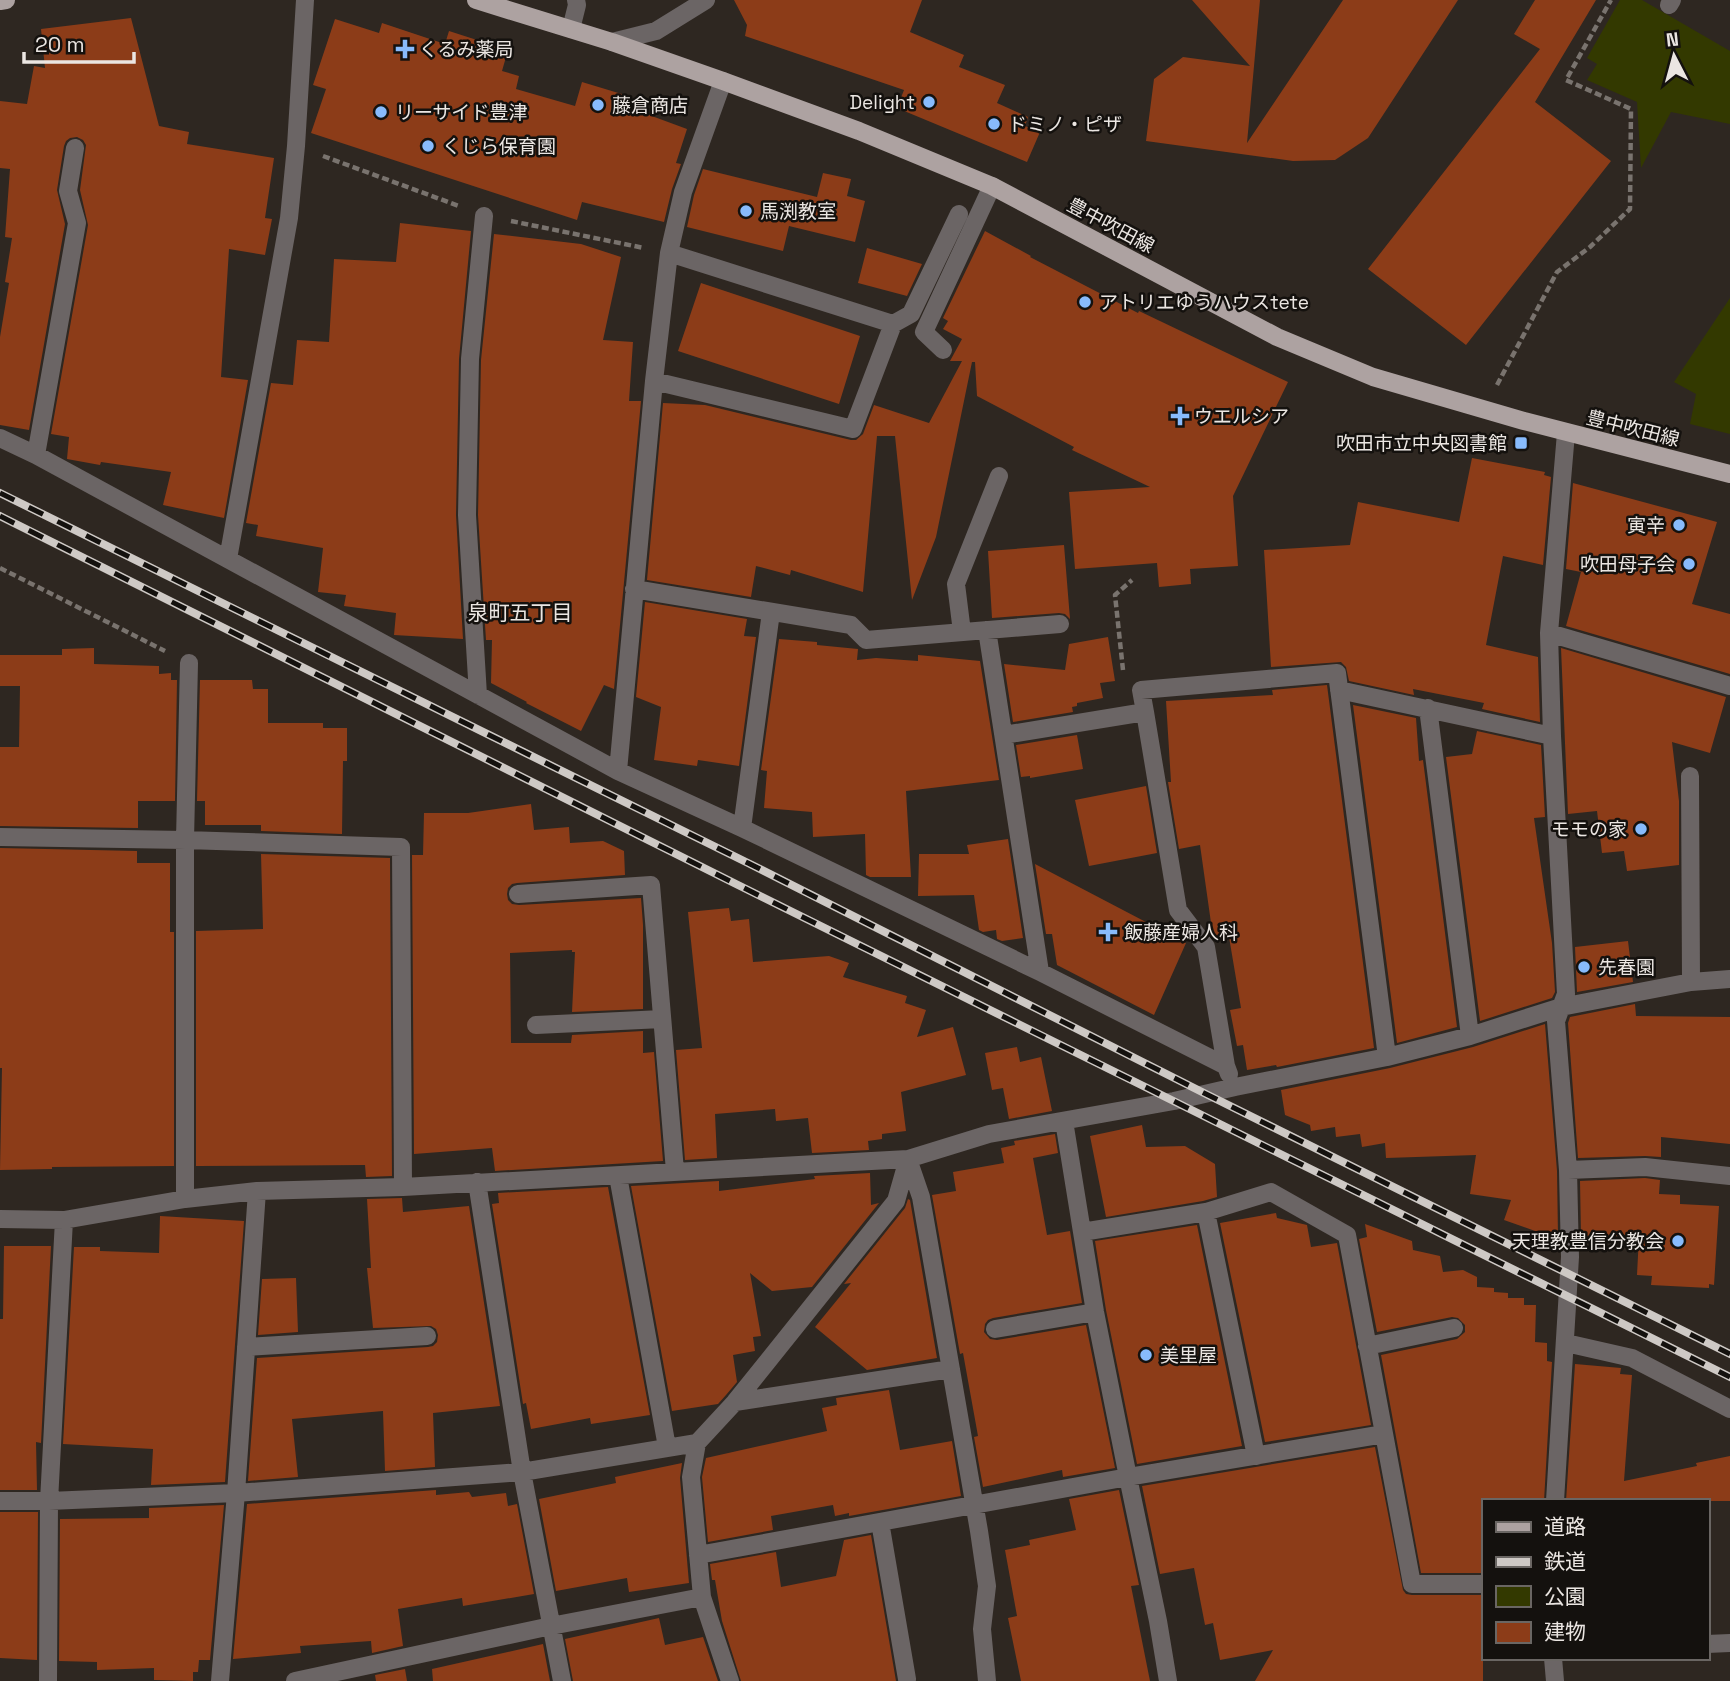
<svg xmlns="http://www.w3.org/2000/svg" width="1730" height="1681" viewBox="0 0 1730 1681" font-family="'Space Grotesk','Noto Sans JP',sans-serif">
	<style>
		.green { fill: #333900 }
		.building { fill: #8c3c18 }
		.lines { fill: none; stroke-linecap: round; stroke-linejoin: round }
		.path { stroke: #79736e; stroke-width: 4.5; stroke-dasharray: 7 3.5; stroke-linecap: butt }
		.minor { stroke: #6b6565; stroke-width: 18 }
		.major { stroke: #ada2a1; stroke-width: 18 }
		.rail-casing { stroke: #cec9c5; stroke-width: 8 }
		.rail { stroke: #14110e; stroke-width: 5; stroke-dasharray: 16; stroke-linecap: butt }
		.poi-dot { fill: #88bbfc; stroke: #14110e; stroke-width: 2.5 }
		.labels { text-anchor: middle; stroke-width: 5; stroke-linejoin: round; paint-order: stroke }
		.poi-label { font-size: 19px; fill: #ebe6e2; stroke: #14110e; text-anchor: start }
		.street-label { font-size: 19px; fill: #ebe6e2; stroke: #14110e }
		.neighbourhood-label { font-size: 21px; fill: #ebe6e2; stroke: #14110e }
	</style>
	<rect width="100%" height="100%" fill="#2e2721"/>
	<!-- green -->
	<path class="green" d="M1620,0H1642L1730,51V124L1671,112L1641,168L1637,102L1587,80L1597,64L1587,58Z
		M1730,298V434L1690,424L1696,394L1674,382Z"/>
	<!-- building -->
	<path class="building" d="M734,0H922L910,32L964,55L959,67L1005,85L997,103L1028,117L1025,126L1040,132L1027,162L897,108L904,90L745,36L747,25Z
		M1192,0H1260L1247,143L1343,0H1458L1368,138L1335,160L1293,161L1146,141L1154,79L1183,57L1250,66Z
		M1535,0H1596L1535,102L1611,161L1466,345L1368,269L1540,49L1514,34Z
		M131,18L159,126L189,132L187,144L274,158L265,218L272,219L265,255L229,249L221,377L248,380L224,518L163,505L171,472L101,462L100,465L67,459L69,437L51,434L88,225L80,190L86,145L83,140L77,137L70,138L66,141L64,146L57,190L65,224L29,430L0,425V337L9,283L5,282L12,238L5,237L10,169L0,168V101L27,104L34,66L45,68L41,29Z
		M335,19L379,33L382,23L445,44L449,31L508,50L502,71L519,76L516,89L575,106L582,82L625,95L622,105L687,129L676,163L681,164L672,189L664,222L582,202L577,220L311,133L326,89L313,85Z
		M703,169L817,197L823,173L851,179L847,196L865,201L855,242L789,226L783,251L687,227L694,195Z
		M400,223L471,231L459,359L456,515L463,639L394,635L396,613L344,606L346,595L318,592L323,548L256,536L258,525L246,523L271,383L293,385L297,340L329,342L334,259L396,262Z
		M985,231L1031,256L1030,257L1138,313L1139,311L1288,382L1233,496L1238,566L1190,569L1191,584L1159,587L1157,563L1075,569L1069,492L1150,487L1072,450L1074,447L977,396L975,362H972L936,537L912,600L895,436H877L863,592L791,570L790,575L756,566L751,597L647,580L663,403L705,405L851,440H856L863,434L874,405L929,423L962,361H950L962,339L943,329L948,321L943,318Z
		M494,234L581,244L621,257L603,340L633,342L629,401H641L614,689L604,685L581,731L526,703L527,702L491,683L492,640H486L478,515L481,360Z
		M867,248L922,264L907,296L858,283Z
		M701,283L860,336L839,404L678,351Z
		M1472,458L1545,472L1544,475L1551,477L1543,565L1503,556L1486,645L1538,657L1540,722L1482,709L1484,703L1413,689L1414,695L1349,681L1346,667L1341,662L1271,667L1264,550L1350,545L1358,502L1459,522Z
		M1573,483L1717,522L1692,604L1730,614V674L1566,626L1581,572L1566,569Z
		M1064,545L1070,619L1065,614L1059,613L992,618L988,551Z
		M645,602L747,619L744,636L756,637L739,766L698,760L697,766L654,760L661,707L636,697Z
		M1108,637L1115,681L1100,683L1103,698L1077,703V706L1072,707L1073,712L1013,722L1004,664L1065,670L1069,644Z
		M779,639L817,642V645L858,649L857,660L876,658L918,661V655L980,661L999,780L906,791L911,877H870L866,875L865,834L813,837L812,812L764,808L767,771L761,770Z
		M94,648V664L159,666V674L171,673V680H177L175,801H138V828L0,826V747H19L20,686H0V655H62V649Z
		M1561,648L1726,697L1710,753L1672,742L1679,801V865L1627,871L1624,851L1602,853L1597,811L1568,814Z
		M200,680H252L253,689H268V723H323V728H347V761H343L342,834L261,831V825H205V801H197Z
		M1327,685L1374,1048L1277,1067L1276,1065L1247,1070L1243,1045L1237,1046L1230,1010L1241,1008L1229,937L1214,939L1213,937L1200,845L1179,849L1168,782H1171L1166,701L1273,695L1272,690Z
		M1353,705L1416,718L1419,761L1423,760L1457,1027L1397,1043Z
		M1477,731L1541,745L1545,817L1534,818L1552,943L1555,992L1552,998L1480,1021L1446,757L1472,754Z
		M1077,735L1083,769L1030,778V776L1021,777L1016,745Z
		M1146,786L1157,853L1089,866L1075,800Z
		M531,804L534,830L569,827L570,843L603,841L624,851L625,875L517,883L512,884L508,888L507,894L508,900L512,904L519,905L641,898L643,925V1009L572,1012L575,952H572V950L510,953L511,1043H571L572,1035L643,1031V1053L654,1052L663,1161L495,1171L492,1148L414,1154L412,855H423L424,813H468Z
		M1008,839L1023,938L1002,941L997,939L996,930L983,932L979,930L974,895L918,896L919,854H969L967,845Z
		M0,848L137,851V863H170V932H174V1166L52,1167V1169L0,1170L2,1068H0Z
		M261,854L390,858L392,1176L366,1177L365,1165L196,1166V931L263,929Z
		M1035,864L1186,943L1154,1015L1057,965L1052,934H1046Z
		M729,908L731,921L749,919L753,962L829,956L849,963L843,977L907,996L905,1003L926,1010L917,1037L953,1027L966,1075L901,1092L906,1131L882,1134V1139L868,1141L869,1150L812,1153L808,1118L776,1121L775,1109L715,1114L717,1158L685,1160L676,1050L702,1048L688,912Z
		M1628,941L1633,982L1577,992L1575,947Z
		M1635,1004L1636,1016L1730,1017V1144L1661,1137V1157L1645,1156L1578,1158L1568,1023L1570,1017Z
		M1545,1024L1557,1171L1558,1236H1549L1504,1220L1511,1200L1470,1194L1476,1155L1386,1158L1385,1143L1362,1147L1360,1134L1336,1137L1335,1127L1311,1131L1310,1125L1285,1115L1281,1090L1390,1068L1473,1047Z
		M1017,1047L1020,1062L1041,1057L1052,1111L1009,1119L1003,1088L992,1090L985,1053Z
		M1142,1125L1146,1147L1185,1146L1215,1164L1217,1197L1203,1201L1106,1217L1090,1136Z
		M1055,1134L1058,1153L1033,1158L1047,1235L1070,1231L1082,1303L993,1318L988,1320L985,1324L984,1332L990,1339L997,1340L1086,1325L1115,1468L1063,1477L1062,1470L983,1487L974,1437L978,1436L963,1353L960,1354L932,1195L956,1191L953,1172L1004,1163L1001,1148L1015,1145L1014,1141Z
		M870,1173L871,1205L879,1203L812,1287L772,1291L750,1273L761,1336L753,1337L755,1351L733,1355L737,1382L726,1395L718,1404L672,1411L631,1186L719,1181V1191L815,1179L814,1176Z
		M1645,1178L1660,1180L1659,1194L1680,1195V1204L1719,1206L1714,1285L1709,1284V1288L1651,1285L1652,1276L1637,1275L1639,1236H1581L1580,1181Z
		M608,1187L650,1415L591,1424L590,1418L531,1429L526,1403L523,1404L492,1204L499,1203L498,1193Z
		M402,1198L403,1212L469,1206L500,1406L433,1413L435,1467L385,1471L383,1411L292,1419L298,1477L248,1481L257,1358L428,1347L433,1346L437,1342L438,1335L436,1329L431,1326L373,1328L367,1268H371L367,1199Z
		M908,1199L910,1200L937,1358L867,1370L815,1327L851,1283L844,1284L905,1208Z
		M1276,1213L1277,1218L1307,1225L1311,1247L1337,1243L1371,1425L1265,1442L1220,1223Z
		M160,1216L244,1221L225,1482L151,1485L153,1449L63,1444L74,1247H100V1251L159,1253Z
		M1365,1224L1412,1241L1413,1250L1440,1256L1443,1272L1463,1270L1477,1277V1287L1494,1288V1292L1508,1293V1298H1524V1305H1536L1535,1342L1547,1343V1361L1552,1362L1544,1501H1483V1573H1421L1381,1355L1457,1339L1465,1332V1325L1458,1318L1452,1317L1377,1332L1359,1239L1367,1237Z
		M1197,1225L1242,1446L1137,1464L1106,1310L1095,1241Z
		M4,1246H51L41,1443L36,1442L37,1490H0V1319H3Z
		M296,1278L298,1332L258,1335L262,1279Z
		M1575,1364L1621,1368L1620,1374L1632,1375L1624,1481L1697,1466L1696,1463L1730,1456V1501H1566Z
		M889,1390L900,1450L952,1441L961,1496L849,1516V1513L835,1516L833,1505L771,1516L773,1530L708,1542L702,1477L706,1458L827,1431L822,1408L837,1405L836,1398Z
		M1375,1447L1403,1590L1406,1594L1412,1595H1483V1681H1255L1273,1650L1220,1660L1213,1623L1205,1625L1194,1568L1160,1574L1142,1486Z
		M682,1463L680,1478L689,1583L629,1592L627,1578L556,1591L539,1499L616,1483L615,1477Z
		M436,1490V1495L469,1492L472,1497L506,1493L508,1506L517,1504L534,1594L463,1606L462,1598L398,1609L403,1646L372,1653L371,1641L300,1646L301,1653L233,1659L247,1504Z
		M1119,1490L1139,1585L1131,1586L1150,1681H1021L1008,1618L1017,1616L1005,1550L1030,1545L1029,1540L1076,1530L1069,1499Z
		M224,1505L210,1660H199L198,1672H193V1681L154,1680V1668L97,1670V1662L59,1661L60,1519L149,1518V1508Z
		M0,1512H38L37,1660L0,1658Z
		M871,1535L896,1681H741L722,1621L715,1580H712L710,1564L776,1552L781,1587L836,1576L844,1540Z
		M659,1618L665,1645L703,1637L718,1681H573L565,1639Z
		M543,1644L550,1681H433L432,1669Z
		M405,1669L407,1681H376L375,1675Z"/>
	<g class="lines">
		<!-- path -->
		<path class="path" d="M323,156L459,206
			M511,221L644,248
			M1497,385L1557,272L1590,247L1630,209L1631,109L1566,80L1611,0
			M0,568L165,651
			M1123,670L1115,595L1132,580"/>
		<!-- minor -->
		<path class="minor" d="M1669,5L1672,0
			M571,29L577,5L576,0
			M612,42L656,31L706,0
			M669,253L893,324
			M943,350L924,332L992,186
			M654,381L853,429L893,324L911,314L959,214
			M0,438L36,455L618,771L742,828L1040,972L1226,1066
			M36,455L77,223L68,191L75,148
			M228,559L289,218L296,146L305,0
			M634,589L851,625L866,640L1060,624
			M987,630L1040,972
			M962,632L956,584L999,476
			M1549,633L1730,686
			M1339,690L1552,736
			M478,695L467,515L470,359L484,216
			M1428,708L1470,1036
			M1145,712L1141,690L1337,673L1387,1057
			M1004,735L1145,712L1178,910L1206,947L1226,1066L1229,1074
			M618,771L654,381L669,253L683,192L723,81
			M1690,776L1691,982
			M742,828L771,612
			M0,837L185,840L401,847L403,1187
			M518,894L651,885L675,1171
			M536,1025L662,1019
			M1064,1121L1095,1312L1128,1477L1158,1621L1168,1681
			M908,1159L921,1197L979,1531L987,1586L982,1629L987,1681
			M1568,1170L1645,1167L1730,1176
			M618,1176L667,1447
			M477,1182L522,1472L562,1681
			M185,1199V840L189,663
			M1206,1212L1271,1192L1347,1235L1412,1584H1483
			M0,1219L64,1220L185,1199L257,1191L403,1187L908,1159L989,1134L1174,1101L1235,1087L1387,1057L1470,1036L1561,1007L1691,982L1730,979
			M1082,1232L1206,1212L1256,1456
			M995,1329L1095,1312
			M1566,1343L1632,1358L1730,1409
			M1367,1346L1454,1328
			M246,1347L427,1336
			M735,1402L951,1369
			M0,1501H49L236,1493L522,1472L697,1443
			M1555,1501L1570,1257L1568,1170L1556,1021L1566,994L1552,736L1549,633L1566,433
			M880,1522L907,1679
			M698,1555L1128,1477L1384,1434
			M1707,1644L1730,1643
			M1553,1658L1555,1681
			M48,1681L49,1501L64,1220
			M220,1681L236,1493L257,1191
			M295,1681L551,1626L702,1597
			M730,1681L702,1597L691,1477L697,1443L735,1402L896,1201L908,1159"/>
		<!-- major -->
		<path class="major" d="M476,0L612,42L723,81L859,131L992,186L1277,337L1373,377L1524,421L1730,474
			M0,1L6,0"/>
		<!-- rail casing -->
		<g class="rail-casing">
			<path id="rail" d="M0,493L748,863L1206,1094L1730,1354
				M0,516L736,884L1730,1377"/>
		</g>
		<!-- rail -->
		<use href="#rail" class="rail"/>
	</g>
	<!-- markers -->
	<g class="poi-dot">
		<path d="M401.5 38.5h7v7h7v7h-7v7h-7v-7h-7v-7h7z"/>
		<circle cx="929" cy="102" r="7"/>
		<circle cx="598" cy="105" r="7"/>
		<circle cx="381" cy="112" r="7"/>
		<circle cx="994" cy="124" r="7"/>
		<circle cx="428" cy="146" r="7"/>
		<circle cx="746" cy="211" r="7"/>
		<circle cx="1085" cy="302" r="7"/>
		<path d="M1176.5 405.5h7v7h7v7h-7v7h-7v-7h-7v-7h7z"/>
		<rect x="1514" y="436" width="14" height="14" rx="3.5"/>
		<circle cx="1679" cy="525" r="7"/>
		<circle cx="1689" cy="564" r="7"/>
		<circle cx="1641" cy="829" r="7"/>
		<path d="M1104.5 921.5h7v7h7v7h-7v7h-7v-7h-7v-7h7z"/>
		<circle cx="1584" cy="967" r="7"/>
		<circle cx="1678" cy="1241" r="7"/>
		<circle cx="1146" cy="1355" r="7"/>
	</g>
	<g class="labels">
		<!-- poi labels -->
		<g class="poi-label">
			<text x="419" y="56">くるみ薬局</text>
			<text x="915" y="109" text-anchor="end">Delight</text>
			<text x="612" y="112">藤倉商店</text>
			<text x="395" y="119">リーサイド豊津</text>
			<text x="1008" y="131">ドミノ・ピザ</text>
			<text x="442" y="153">くじら保育園</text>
			<text x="760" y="218">馬渕教室</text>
			<text x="1099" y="309">アトリエゆうハウスtete</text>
			<text x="1194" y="423">ウエルシア</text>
			<text x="1507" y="450" text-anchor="end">吹田市立中央図書館</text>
			<text x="1665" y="532" text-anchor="end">寅辛</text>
			<text x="1675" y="571" text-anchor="end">吹田母子会</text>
			<text x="1627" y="836" text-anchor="end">モモの家</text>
			<text x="1124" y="939">飯藤産婦人科</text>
			<text x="1598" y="974">先春園</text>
			<text x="1664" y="1248" text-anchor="end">天理教豊信分教会</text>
			<text x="1160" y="1362">美里屋</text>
		</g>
		<!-- street labels -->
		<g class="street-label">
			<text transform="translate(1111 225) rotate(28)" y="7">豊中吹田線</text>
			<text transform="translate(1633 428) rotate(14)" y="7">豊中吹田線</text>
		</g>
		<!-- neighbourhood labels -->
		<g class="neighbourhood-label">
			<text x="520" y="620">泉町五丁目</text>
		</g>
	</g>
	<!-- legend -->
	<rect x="1482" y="1499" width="228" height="161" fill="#14110e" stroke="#6a6663" stroke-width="2"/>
	<rect x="1496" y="1522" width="35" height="10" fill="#ada2a1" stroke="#6a6663" stroke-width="2"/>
	<text x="1544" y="1534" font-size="21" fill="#ebe6e2">道路</text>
	<rect x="1496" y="1557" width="35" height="10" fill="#cec9c5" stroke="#6a6663" stroke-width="2"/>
	<text x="1544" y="1569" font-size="21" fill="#ebe6e2">鉄道</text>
	<rect x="1496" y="1586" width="35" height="21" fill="#333900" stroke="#6a6663" stroke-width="2"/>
	<text x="1544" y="1604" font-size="21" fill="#ebe6e2">公園</text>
	<rect x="1496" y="1622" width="35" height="21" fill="#8c3c18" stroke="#6a6663" stroke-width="2"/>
	<text x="1544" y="1639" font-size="21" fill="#ebe6e2">建物</text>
	<!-- north arrow -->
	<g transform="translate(1674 56) rotate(354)" stroke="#14110e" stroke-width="5" paint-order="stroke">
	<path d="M0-5L12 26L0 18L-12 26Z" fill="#ebe6e2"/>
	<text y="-10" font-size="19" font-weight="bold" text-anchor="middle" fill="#ebe6e2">N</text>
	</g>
	<!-- scale -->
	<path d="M24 52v10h110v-10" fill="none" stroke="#ebe6e2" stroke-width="3.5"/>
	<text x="35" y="52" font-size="21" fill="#ebe6e2" stroke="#14110e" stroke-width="5" paint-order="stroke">20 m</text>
</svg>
